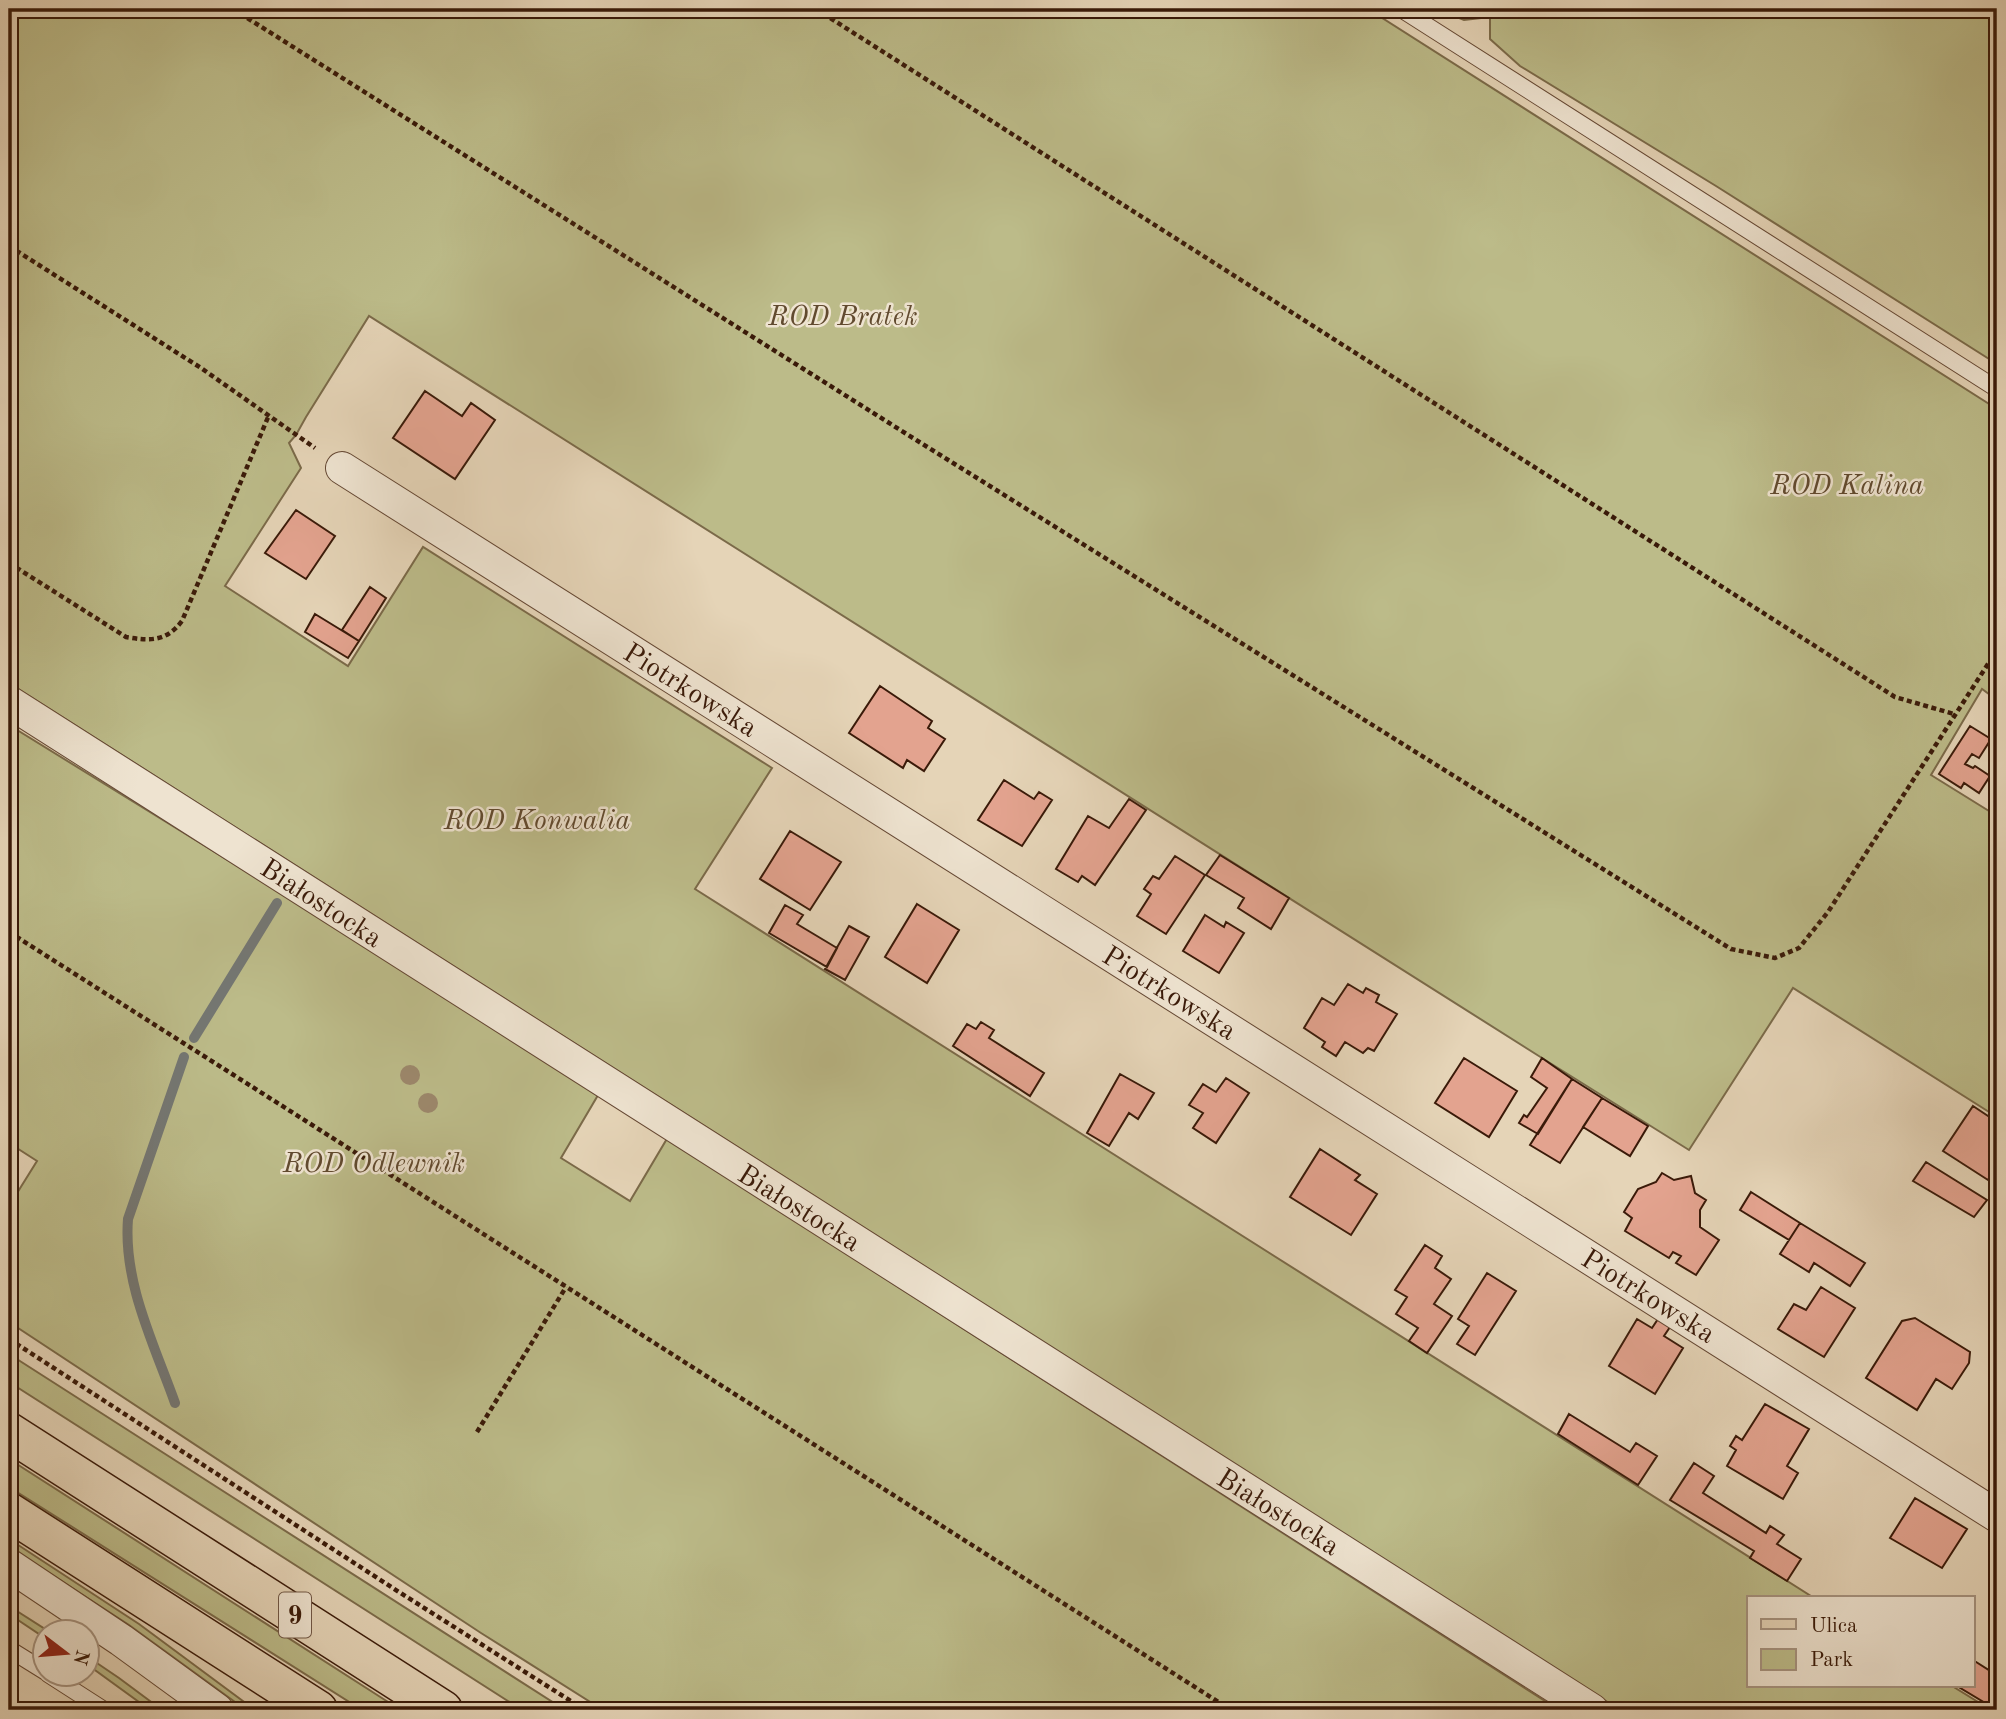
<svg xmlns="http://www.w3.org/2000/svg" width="2006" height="1719" viewBox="0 0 2006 1719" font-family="'Old Standard TT',serif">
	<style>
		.green { fill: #bcbb89; stroke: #7b6a49; stroke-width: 2 }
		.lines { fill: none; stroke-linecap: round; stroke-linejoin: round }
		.stream { stroke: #747773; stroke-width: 10 }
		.building { fill: #e3a38f; stroke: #3a1a09; stroke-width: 2 }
		.service-casing { stroke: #654834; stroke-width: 18 }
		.minor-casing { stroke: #654834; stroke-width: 34 }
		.primary-casing { stroke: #3a1a09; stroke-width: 41 }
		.path { stroke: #3a1a09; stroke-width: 4.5; stroke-dasharray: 5 3.5; stroke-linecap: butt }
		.service { stroke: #eee3d0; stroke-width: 16 }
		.minor { stroke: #eee3d0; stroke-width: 32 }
		.primary { stroke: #e5d4b7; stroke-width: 38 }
		.tree { fill: #9c886c }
		.labels { text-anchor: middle; stroke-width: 5; stroke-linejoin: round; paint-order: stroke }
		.shield { fill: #eee3d0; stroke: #705645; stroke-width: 2 }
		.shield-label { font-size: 26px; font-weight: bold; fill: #3a1a09 }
		.park-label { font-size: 28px; font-style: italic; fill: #614a2f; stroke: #eee3d0 }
		.street-label { font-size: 28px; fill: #3a1a09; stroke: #eee3d0 }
	</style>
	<rect width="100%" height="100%" fill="#e5d4b7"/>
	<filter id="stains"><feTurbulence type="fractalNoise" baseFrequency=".00286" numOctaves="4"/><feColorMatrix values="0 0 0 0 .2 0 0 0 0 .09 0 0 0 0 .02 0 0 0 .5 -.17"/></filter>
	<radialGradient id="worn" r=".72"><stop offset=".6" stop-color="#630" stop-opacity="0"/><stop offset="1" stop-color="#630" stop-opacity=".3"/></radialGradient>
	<!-- green -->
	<path class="green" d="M9,9H1368L1997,409V700L1982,689L1931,775L1997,816V1117L1793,988L1689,1150L1542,1058L369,316L306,417L296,435L289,443L301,468L225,586L348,666L423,547L772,768L695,889L1814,1598H1749V1686H1952L1991,1710H1620L9,683Z
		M1437,9H1997V364L1716,186L1520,66L1490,39V17L1464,20Z
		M9,725L601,1090L561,1158L630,1201L668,1137L900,1288L1559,1710H603L481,1633L9,1322V1206L37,1161L9,1143Z
		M9,1354L565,1710H522L9,1382Z
		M9,1459L385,1700L401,1710H362L9,1487Z
		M9,1539L139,1624L255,1710H246L129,1625L9,1547Z
		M9,1606L48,1631L46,1632L45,1638L9,1614Z
		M88,1657L119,1678L162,1710H150L88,1665Z"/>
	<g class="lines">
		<!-- stream -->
		<path class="stream" d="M194,1038L277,903
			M175,1403C154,1344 123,1283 128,1219L184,1057"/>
	</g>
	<!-- building -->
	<path class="building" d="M425,391L462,416L471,403L495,420L455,479L393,438Z
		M296,510L335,536L306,579L265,553Z
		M370,587L386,598L359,641L342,630Z
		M315,614L359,641L348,658L305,632Z
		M880,686L932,721L928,728L945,739L924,771L907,760L903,768L849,733Z
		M1970,726L1991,739L1979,758L1972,754L1965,764L1973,768L1975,766L1990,776L1979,793L1964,783L1961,788L1939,774Z
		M1004,780L1034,799L1039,792L1052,800L1022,846L978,820Z
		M1129,799L1146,810L1095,885L1082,876L1078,882L1056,869L1088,816L1109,828Z
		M790,831L841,862L810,910L760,879Z
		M1220,855L1289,898L1271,929L1238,908L1244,898L1206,875Z
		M1175,856L1205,875L1166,934L1137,916L1151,894L1144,889L1153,876L1159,879Z
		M917,904L959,930L927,983L885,957Z
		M785,905L803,915L797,924L837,948L827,967L769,933Z
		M1205,915L1224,927L1226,922L1244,933L1219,973L1183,951Z
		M849,926L869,937L845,980L825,969Z
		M1348,984L1363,993L1366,988L1379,995L1376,1002L1397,1014L1374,1051L1368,1048L1363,1053L1345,1042L1336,1056L1322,1047L1325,1042L1304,1028L1322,998L1334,1005Z
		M981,1022L994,1030L989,1038L1044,1073L1030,1096L953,1046L967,1024L976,1029Z
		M1464,1058L1517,1091L1489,1137L1435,1103Z
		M1542,1058L1572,1079L1538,1134L1519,1123L1524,1115L1527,1117L1547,1088L1531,1077Z
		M1120,1074L1154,1093L1138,1119L1129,1113L1109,1146L1087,1133Z
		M1226,1078L1249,1093L1216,1143L1193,1128L1203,1113L1189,1105L1203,1084L1216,1092Z
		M1572,1079L1602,1098L1560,1163L1530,1145Z
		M1602,1098L1648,1126L1630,1156L1583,1127Z
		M1973,1106L1997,1122V1169L1996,1168L1988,1180L1943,1151Z
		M1320,1149L1360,1175L1355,1180L1377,1194L1351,1235L1290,1197Z
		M1926,1162L1987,1200L1974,1217L1913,1181Z
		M1662,1173L1674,1180L1691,1176L1695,1193L1706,1200L1700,1210V1227L1719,1240L1696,1275L1676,1263L1681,1256L1673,1252L1669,1258L1625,1231L1632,1218L1624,1212L1638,1189L1656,1182Z
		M1751,1192L1800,1223L1789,1240L1740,1210Z
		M1800,1223L1865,1263L1850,1286L1814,1263L1809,1272L1780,1254Z
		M1425,1245L1442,1256L1435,1268L1451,1279L1434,1304L1452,1316L1427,1353L1409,1341L1418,1328L1396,1314L1407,1297L1395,1290Z
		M1487,1273L1516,1291L1475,1355L1457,1344L1469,1326L1458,1319Z
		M1821,1287L1855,1308L1824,1357L1778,1329L1794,1304L1806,1310Z
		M1915,1318L1970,1352L1969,1363L1952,1389L1936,1379L1917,1410L1866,1378L1902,1321Z
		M1637,1319L1652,1328L1658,1319L1670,1327L1664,1336L1683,1348L1655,1394L1609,1366Z
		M1765,1404L1809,1429L1787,1466L1798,1473L1783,1499L1727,1466L1736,1450L1730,1446L1736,1436L1742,1440Z
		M1569,1414L1630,1452L1636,1443L1657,1456L1638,1485L1558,1434Z
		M1694,1463L1714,1476L1703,1493L1766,1533L1770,1526L1784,1535L1777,1544L1801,1559L1787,1581L1750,1558L1754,1551L1670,1500Z
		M1915,1498L1967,1529L1942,1568L1890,1538Z
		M1973,1660L1992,1672L1997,1664V1710L1957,1686H1973Z"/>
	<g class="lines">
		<!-- service casing -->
		<g class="service-casing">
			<path id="service" d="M1401,9L1997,389
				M9,1649L46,1672
				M48,1674L104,1710"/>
		</g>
		<!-- minor casing -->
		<g class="minor-casing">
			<path id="minor" d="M342,468L1997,1516
				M9,702L1592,1710
				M9,1565L121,1640L217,1710"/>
		</g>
		<!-- primary casing -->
		<g class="primary-casing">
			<path id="primary" d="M9,1432L443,1710
				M9,1512L318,1710"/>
		</g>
		<!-- path -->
		<path class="path" d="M233,9L905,433L1731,949L1775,958L1799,948L1828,912L1997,650
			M816,9L1895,697L1954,714
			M9,246L201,368L315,448
			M9,563L126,637C150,641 166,642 182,621L269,415
			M9,932L1231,1710
			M9,1339L399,1592L585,1710
			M477,1432L566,1287"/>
		<!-- service -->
		<use href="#service" class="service"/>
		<!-- minor -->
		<use href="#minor" class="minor"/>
		<!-- primary -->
		<use href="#primary" class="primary"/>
	</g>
	<!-- trees -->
	<g class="tree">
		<circle cx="410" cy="1075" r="10"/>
		<circle cx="428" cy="1103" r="10"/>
	</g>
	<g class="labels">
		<!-- shield labels -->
		<rect class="shield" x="279" y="1592.5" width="32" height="45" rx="5"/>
		<g class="shield-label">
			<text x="295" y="1624">9</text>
		</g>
		<!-- park labels -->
		<g class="park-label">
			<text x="843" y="325">ROD Bratek</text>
			<text x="1847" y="494">ROD Kalina</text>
			<text x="537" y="829">ROD Konwalia</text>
			<text x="374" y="1172">ROD Odlewnik</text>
		</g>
		<!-- street labels -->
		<g class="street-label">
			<text transform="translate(691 689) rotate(32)" y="10">Piotrkowska</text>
			<text transform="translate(322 902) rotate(33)" y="10">Białostocka</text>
			<text transform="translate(1170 992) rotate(32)" y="10">Piotrkowska</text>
			<text transform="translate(800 1207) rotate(32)" y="10">Białostocka</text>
			<text transform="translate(1649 1295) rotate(32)" y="10">Piotrkowska</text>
			<text transform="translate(1279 1511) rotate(32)" y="10">Białostocka</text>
		</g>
	</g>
	<!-- margin -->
	<rect width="2006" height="1719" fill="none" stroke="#e5d4b7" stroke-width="35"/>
	<rect x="10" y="10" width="1985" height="1698" fill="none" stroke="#3a1a09" stroke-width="3.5"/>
	<rect x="18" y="18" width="1971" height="1684" fill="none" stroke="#3a1a09" stroke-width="2"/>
	<!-- legend -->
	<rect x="1747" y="1596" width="228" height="91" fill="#eee3d0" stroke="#a69380" stroke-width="2"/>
	<rect x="1761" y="1619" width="35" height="10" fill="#e5d4b7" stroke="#a69380" stroke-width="2"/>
	<text x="1810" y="1632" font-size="21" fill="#3a1a09">Ulica</text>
	<rect x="1761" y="1649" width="35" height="21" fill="#bcbb89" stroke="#a69380" stroke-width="2"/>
	<text x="1810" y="1666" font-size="21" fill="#3a1a09">Park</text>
	<!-- north arrow -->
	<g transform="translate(66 1653) rotate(106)"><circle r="33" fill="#eee3d0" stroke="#a69380" stroke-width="2"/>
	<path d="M0-5L12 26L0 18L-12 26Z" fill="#8f2418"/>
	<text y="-10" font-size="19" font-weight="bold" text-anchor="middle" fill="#3a1a09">N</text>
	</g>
	<rect width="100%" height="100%" filter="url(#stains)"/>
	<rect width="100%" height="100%" fill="url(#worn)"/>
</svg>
